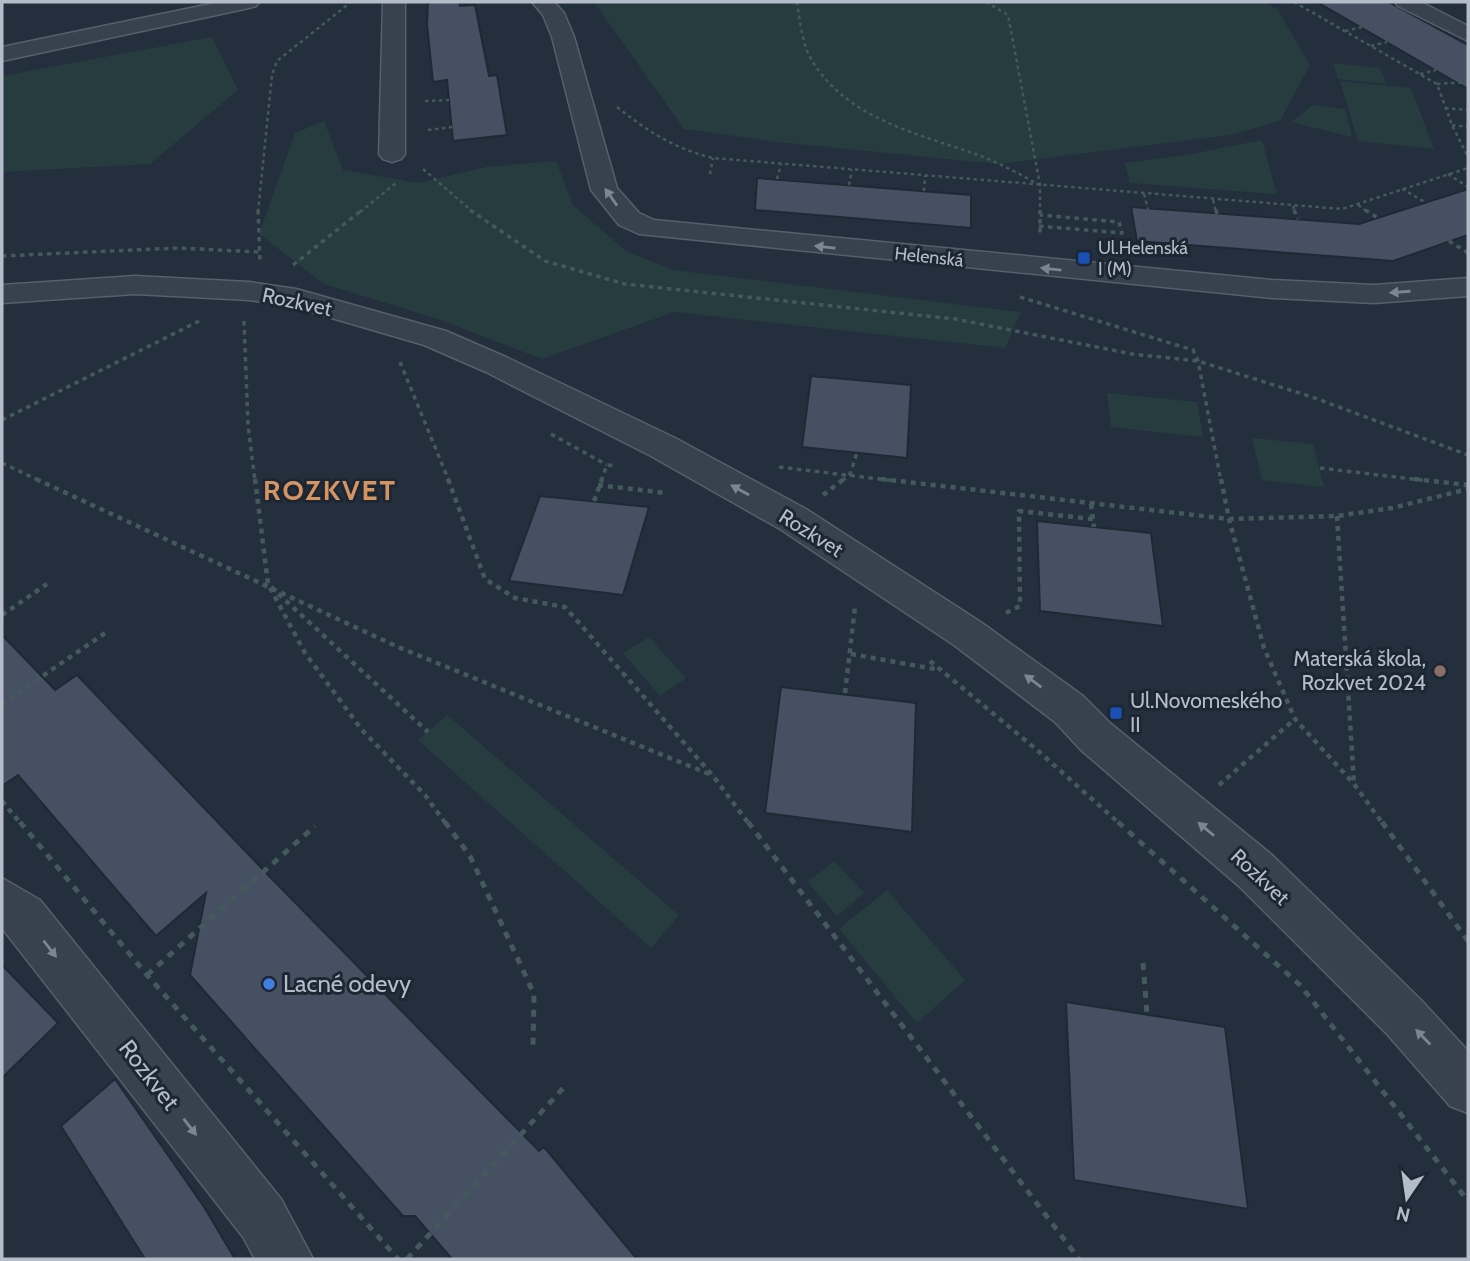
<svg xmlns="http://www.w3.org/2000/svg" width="1470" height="1261" viewBox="0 0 1470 1261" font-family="Cabin,sans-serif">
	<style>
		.green { fill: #263c3f }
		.building { fill: #455162; stroke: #1f2835; stroke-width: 2 }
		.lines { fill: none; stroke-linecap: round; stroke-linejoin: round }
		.minor-casing { stroke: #565f6c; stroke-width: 3 }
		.path-far3 { stroke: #44595c; stroke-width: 2.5; stroke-dasharray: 3.5 3.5; stroke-linecap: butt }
		.path-far2 { stroke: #44595c; stroke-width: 3.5; stroke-dasharray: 4.5 4.5; stroke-linecap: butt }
		.path-far1 { stroke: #44595c; stroke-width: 4.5; stroke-dasharray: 5 5; stroke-linecap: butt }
		.path { stroke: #44595c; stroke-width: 5; stroke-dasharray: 7 7; stroke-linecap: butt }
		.minor { fill: #38414e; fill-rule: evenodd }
		.oneway { fill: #7c8592 }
		.transit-dot { fill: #1a4fb4; stroke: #1d2633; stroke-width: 2.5 }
		.education-dot { fill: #8d6e63; stroke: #1d2633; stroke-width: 2.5 }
		.shop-dot { fill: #3f7fe0; stroke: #1d2633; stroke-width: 2.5 }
		.labels { text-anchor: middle; stroke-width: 6; stroke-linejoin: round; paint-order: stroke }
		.far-poi-label { font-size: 18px; fill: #b4bcc9; stroke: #1d2633; text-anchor: start }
		.far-street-label { font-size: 18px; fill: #b4bcc9; stroke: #1d2633 }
		.street-label { font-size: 21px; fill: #b4bcc9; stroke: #1d2633 }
		.poi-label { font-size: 21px; fill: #b4bcc9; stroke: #1d2633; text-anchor: end }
		.near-poi-label { font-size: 24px; fill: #b4bcc9; stroke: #1d2633; text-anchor: start }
		.near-street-label { font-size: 24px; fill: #b4bcc9; stroke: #1d2633 }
		.district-label { font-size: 28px; font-weight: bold; letter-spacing: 2px; fill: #d59563; stroke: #1d2633 }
	</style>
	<rect width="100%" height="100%" fill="#242f3e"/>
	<!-- green -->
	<path class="green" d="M594,2H1265L1278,10L1310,65L1280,121L1230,135L998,164L778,142L684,129Z
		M212,37L238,90L150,164L2,172V76Z
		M1333,63L1380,68L1386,84L1338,79Z
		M1340,81L1411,88L1434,149L1358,141Z
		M1313,105L1345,109L1352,137L1291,122Z
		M324,121L343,170L419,183L486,167L556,161L573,205L627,252L674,270L1021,312L1005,348L674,312L542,359L438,319L324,284L259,234L295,133Z
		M1262,140L1277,194L1130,183L1125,163L1192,154Z
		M1107,393L1197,402L1203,437L1111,427Z
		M1252,438L1313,444L1324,487L1262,480Z
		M649,637L686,678L660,696L623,653Z
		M447,715L679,915L651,948L418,740Z
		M834,861L864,893L837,916L808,882Z
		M887,890L965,980L917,1023L839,929Z"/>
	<!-- building -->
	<path class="building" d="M428,2H459L460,6L475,5L489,76L497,75L507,135L453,141L447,80L433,82L427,24Z
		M1317,2H1389L1468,45V89Z
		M757,178L971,195V228L755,210Z
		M1468,189V235L1393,261L1137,241L1131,207L1359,224Z
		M811,376L911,385L907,458L802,447Z
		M540,496L649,507L623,595L509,581Z
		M1037,521L1151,533L1163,626L1040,611Z
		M2,635L55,690L77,675L271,878L539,1151L544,1147L637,1259H452L415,1216H403L190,975L206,893L156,936L18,775L2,786Z
		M781,687L916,703L912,832L765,813Z
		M2,965L58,1023L2,1078Z
		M1066,1002L1225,1027L1248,1209L1074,1180Z
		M115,1079L204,1207L235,1259H145L61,1126Z"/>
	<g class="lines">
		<!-- minor casing -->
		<g class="minor-casing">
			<path id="minor" d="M220,2H260L256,6L249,8L2,61V47Z
				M383,2H405V154L401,159L392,162L383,159L379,154Z
				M532,2H554L564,13L574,37L617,188L639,213L654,220L1273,280L1374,285L1468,278V296L1374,303L1273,298L639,234L619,225L591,190L552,37L543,15Z
				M1395,2H1421L1468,26V41L1398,6Z
				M135,276L249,282L296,289L446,331L508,358L675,438L806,509L982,623L1083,696L1111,724L1272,855L1421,1000L1468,1051V1113L1450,1106L1387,1034L1240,887L1081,750L1055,722L954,645L780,529L651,456L486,372L424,345L294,307L249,300L135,294L2,303V285Z
				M2,878L40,900L281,1199L313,1259H255L243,1237L2,928Z"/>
		</g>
		<!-- path-far3 -->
		<path class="path-far3" d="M797,2C800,21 802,43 811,59C847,120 920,134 981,156C1001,164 1020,174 1039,185
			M986,2L1008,15L1040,185V212
			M1294,2L1437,84L1452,125L1468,157
			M1345,31L1362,27
			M1371,46L1387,42
			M1420,74L1436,70
			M1437,84L1468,82
			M425,101L449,100
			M617,107C647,131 675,149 713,158L1342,209L1468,168
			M1445,108L1468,110
			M1452,125L1468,127
			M428,130L452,127
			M423,169L473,212
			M710,174L713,158
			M1448,174L1468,187
			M777,179L781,164
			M849,185L852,170
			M1402,189L1425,202
			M924,191L925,176
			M1144,194L1148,209
			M1213,200L1216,212
			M1358,205L1368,212
			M1293,206L1295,212
			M258,212L272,75L277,61L351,2
			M360,212L396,183"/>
		<!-- path-far2 -->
		<path class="path-far2" d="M258,210L260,262
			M470,210L545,261L625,284L955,319L1132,354L1198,361L1312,397L1468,455
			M1040,210V235
			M1216,210L1217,214
			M1294,210L1298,219
			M1365,210L1378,218
			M1039,226L1122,233L1119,222L1040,215
			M1449,241L1468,253
			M2,256L178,248L259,252
			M293,265L362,210
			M1020,297L1193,350L1198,361L1221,481
			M244,321L248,425L255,481
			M400,362L449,481
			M2,420L199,321
			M551,434L607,465
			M2,463L40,481
			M779,467L896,481
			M1320,468L1429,481
			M601,481L607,465L616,466
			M842,481L850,474L857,453"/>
		<!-- path-far1 -->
		<path class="path-far1" d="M36,479L398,647L714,776
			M255,479L268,584L305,653L362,730L425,795L446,824
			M448,479L485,579L515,598L565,607L714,777L749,824
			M881,479L1229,519L1337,516L1392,508L1468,489
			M1221,479L1229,519L1264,648L1295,719L1354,784L1383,824
			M1414,479L1468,485
			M598,485L667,493
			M823,495L844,479
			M594,501L602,479
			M1091,504L1094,527
			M1337,516L1354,784
			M271,587L428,732
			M1006,613L1020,606L1019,511L1093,519
			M2,615L47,584
			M851,654L940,670
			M930,661L1037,750L1120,824
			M845,693L855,607
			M2,704L105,633
			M1219,785L1295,719
			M2,801L21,824"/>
		<!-- path -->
		<path class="path" d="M20,822L147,975L398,1259
			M445,822L470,856L534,994L533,1047
			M748,822L1079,1259
			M1118,822L1301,986L1468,1201
			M1382,822L1468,941
			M1143,963L1147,1014
			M147,975L315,826
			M407,1259L567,1084"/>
		<!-- minor -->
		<use href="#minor" class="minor"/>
	</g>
	<!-- one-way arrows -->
	<defs><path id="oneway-solid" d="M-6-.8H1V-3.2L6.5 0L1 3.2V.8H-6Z" transform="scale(1.75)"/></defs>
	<g class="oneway">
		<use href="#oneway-solid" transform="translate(611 197) rotate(-125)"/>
		<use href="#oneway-solid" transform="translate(825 247) rotate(-174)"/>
		<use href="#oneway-solid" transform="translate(1051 269) rotate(-174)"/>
		<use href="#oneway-solid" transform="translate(1400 292) rotate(176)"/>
		<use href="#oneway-solid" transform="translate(740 490) rotate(-151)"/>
		<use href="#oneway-solid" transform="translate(1033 681) rotate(-143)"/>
		<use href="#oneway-solid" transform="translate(1206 829) rotate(-140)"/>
		<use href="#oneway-solid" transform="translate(50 949) rotate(52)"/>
		<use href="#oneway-solid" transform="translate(1423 1037) rotate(-134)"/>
		<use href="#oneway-solid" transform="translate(190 1127) rotate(52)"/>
	</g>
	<!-- markers -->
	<g class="transit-dot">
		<rect x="1077" y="251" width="14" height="14" rx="3.5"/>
		<rect x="1109" y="706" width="14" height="14" rx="3.5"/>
	</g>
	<circle class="education-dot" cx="1440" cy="671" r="7"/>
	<circle class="shop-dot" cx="269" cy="984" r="7"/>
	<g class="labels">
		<!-- far-poi labels -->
		<g class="far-poi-label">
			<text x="1098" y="254">Ul.Helenská<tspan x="1098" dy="21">I (M)</tspan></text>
		</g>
		<!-- far-street labels -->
		<g class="far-street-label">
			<text transform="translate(929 257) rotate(6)" y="6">Helenská</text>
		</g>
		<!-- street labels -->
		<g class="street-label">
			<text transform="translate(297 302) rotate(12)" y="7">Rozkvet</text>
			<text transform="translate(811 533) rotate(32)" y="7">Rozkvet</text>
			<text transform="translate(1260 877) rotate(43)" y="7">Rozkvet</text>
		</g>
		<!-- poi labels -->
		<g class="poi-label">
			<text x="1426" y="666">Materská škola,<tspan x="1426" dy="24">Rozkvet 2024</tspan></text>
			<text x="1130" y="708" text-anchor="start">Ul.Novomeského<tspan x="1130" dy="24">II</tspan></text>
		</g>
		<!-- near-poi labels -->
		<g class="near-poi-label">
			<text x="283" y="992">Lacné odevy</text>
		</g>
		<!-- near-street labels -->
		<g class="near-street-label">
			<text transform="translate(149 1075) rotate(52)" y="8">Rozkvet</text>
		</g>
		<!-- district labels -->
		<g class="district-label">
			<text x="330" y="500">ROZKVET</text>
		</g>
	</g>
	<!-- border -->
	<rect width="1470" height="1261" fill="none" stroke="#b4bcc9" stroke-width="7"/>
	<!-- north arrow -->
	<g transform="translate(1407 1198) rotate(193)" stroke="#1d2633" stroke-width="5" paint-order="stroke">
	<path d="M0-5L12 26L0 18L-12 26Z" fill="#b4bcc9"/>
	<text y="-10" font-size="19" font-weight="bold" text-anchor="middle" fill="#b4bcc9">N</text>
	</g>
</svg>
